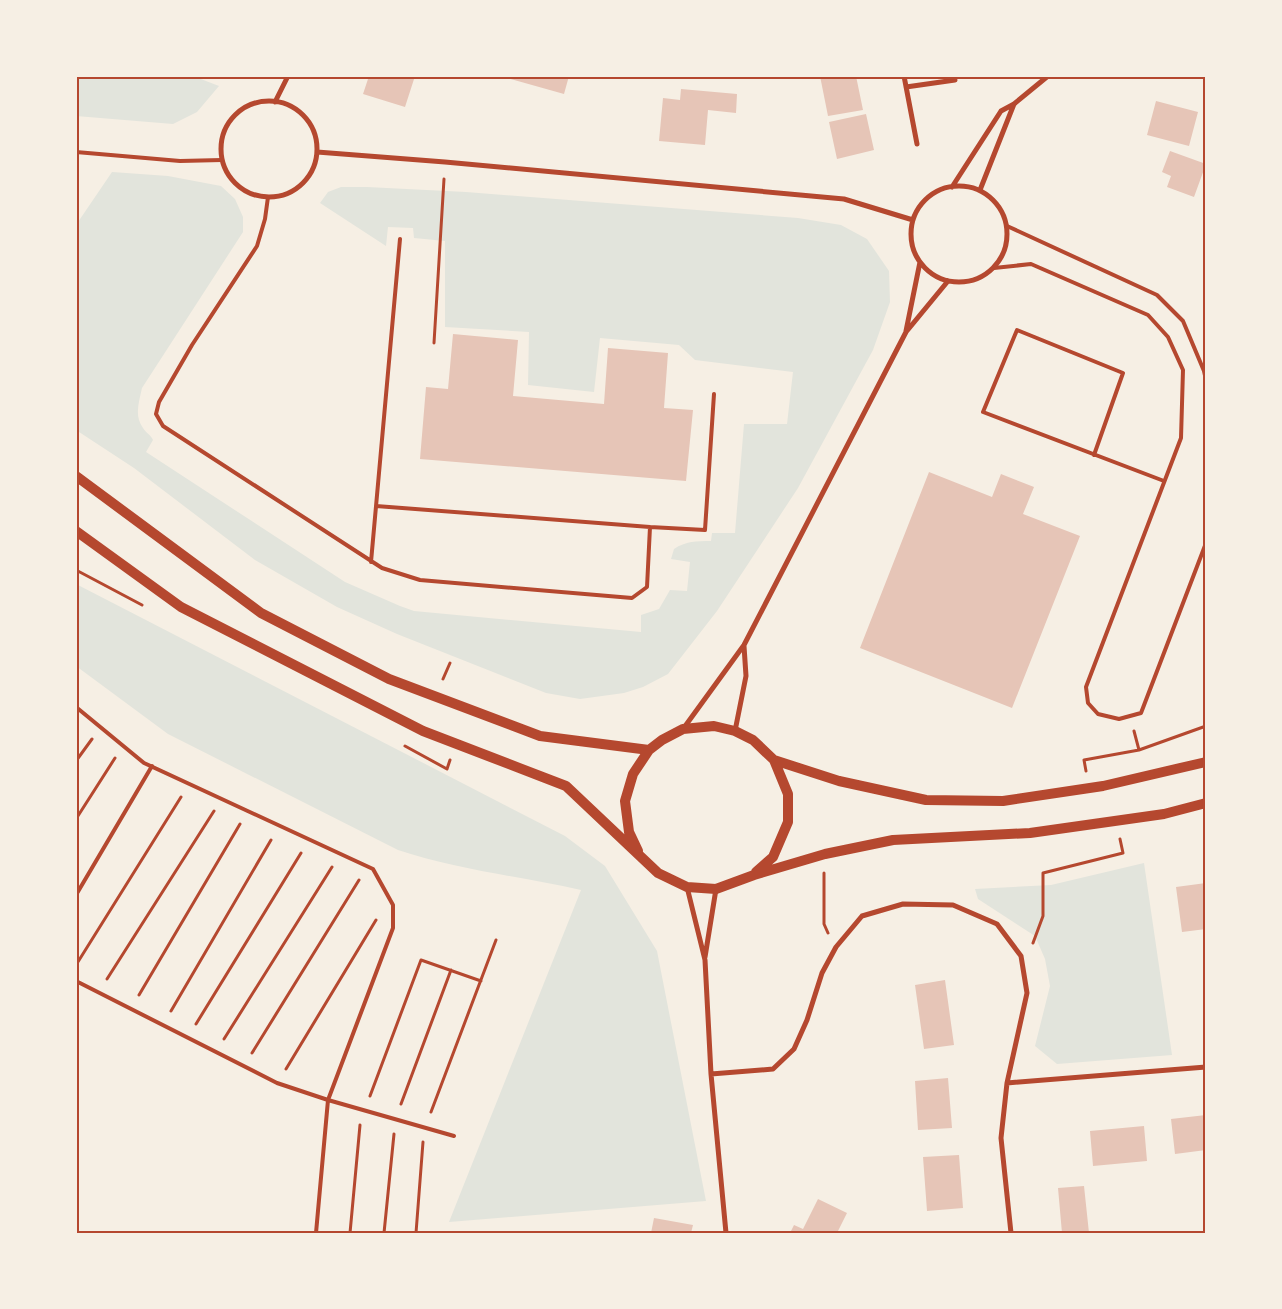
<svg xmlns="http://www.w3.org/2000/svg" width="1282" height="1309" viewBox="0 0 1282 1309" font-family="Ubuntu,sans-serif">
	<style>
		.green { fill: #e2e4dc }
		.building { fill: #e6c5b7 }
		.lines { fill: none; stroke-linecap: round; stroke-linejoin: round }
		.path { stroke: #b5482f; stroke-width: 3 }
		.service { stroke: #b5482f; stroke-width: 4 }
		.minor { stroke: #b5482f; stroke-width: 5 }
		.secondary { stroke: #b5482f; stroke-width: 10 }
		.neatline { fill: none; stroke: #b5482f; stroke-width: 2 }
	</style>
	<rect width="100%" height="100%" fill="#f6efe4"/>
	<!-- green -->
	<path class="green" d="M76,76H193L219,86L197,112L173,124L76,116Z
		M112,172L168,176L221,186L235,199L243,217V232L142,388C139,402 134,416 143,428C146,433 151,435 153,440L146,452L345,582L400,606L414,611L641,632V615L659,609L670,590L687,591L690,562L671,559L674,549C686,541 696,541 711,541L712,533H735L744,424H787L793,372L695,360L679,345L600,338L594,392L528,385L529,332L445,327V241L414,238L413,228L388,227L386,246L320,203L328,192L341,187H367L466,192L798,218L841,225L867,239L889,271L890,302L873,350L798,488L717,611L668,674L643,687L624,693L580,699L546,693L397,634L337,607L255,560L134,468L76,430V225Z
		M76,584L565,836L605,866L657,951L706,1201L449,1222L581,890C520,876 457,870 398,850L168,734L76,666Z
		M1144,863L1172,1055L1057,1064L1035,1046L1050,986L1045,959L1035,936L978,899L975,889L1051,885Z"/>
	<!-- building -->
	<path class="building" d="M369,76H415L405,107L363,94Z
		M500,76H569L564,94Z
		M820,76H856L863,110L828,116Z
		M681,89L737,94L736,113L708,110L705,145L659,141L663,98L680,100Z
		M1156,101L1198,112L1189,146L1147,135Z
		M866,114L874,150L837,159L829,122Z
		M1170,151L1206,164L1194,197L1167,187L1171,176L1162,172Z
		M453,334L518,340L513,396L604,404L608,348L668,353L664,408L693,410L686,481L420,459L426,387L448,389Z
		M929,472L992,497L1001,474L1034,487L1023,514L1080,536L1012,708L860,648Z
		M1206,883V929L1182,932L1176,887Z
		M945,980L954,1045L924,1049L915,985Z
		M948,1078L952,1128L918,1130L915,1081Z
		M1206,1115V1150L1175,1154L1171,1119Z
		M1144,1126L1147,1161L1093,1166L1090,1131Z
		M959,1155L963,1208L927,1211L923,1157Z
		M1084,1186L1089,1233H1062L1058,1188Z
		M818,1199L847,1213L837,1233H790L794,1225L803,1229Z
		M654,1218L693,1225L691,1233H651Z"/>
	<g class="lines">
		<!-- path -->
		<path class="path" d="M434,343L444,179
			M76,570L142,605
			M443,679L450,663
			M1134,731L1139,750L1206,726
			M405,746L447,769L450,760
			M76,761L92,739
			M1086,771L1084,760L1139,750
			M76,819L115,758
			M824,873V924L828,933
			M1033,943L1043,916V873L1123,853L1120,839
			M76,965L181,797
			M107,979L214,811
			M139,995L240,824
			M171,1011L271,840
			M196,1024L301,853
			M224,1039L332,867
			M252,1053L359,880
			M286,1069L376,920
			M370,1096L421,960L481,981
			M401,1104L451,970
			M431,1112L496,940
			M350,1233L360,1125
			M384,1233L394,1134
			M416,1233L423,1142"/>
		<!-- service -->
		<path class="service" d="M76,152L180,161L222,160
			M268,197L265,219L257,246L192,345L159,402L156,414L163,426L382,568L420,580L632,598L647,587L650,527L705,530L714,394
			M1007,226L1157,295L1183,321L1204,371L1206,380
			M994,268L1031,264L1148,315L1168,337L1183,370L1181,438L1086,687L1088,703L1098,714L1119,719L1141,713L1206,543
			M1094,455L1123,373L1017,330L983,412L1164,481
			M376,506L650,527
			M371,562L400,239
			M76,707L144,763L373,869L393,905V928L328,1100L454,1136
			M76,895L152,766
			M76,981L277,1083L328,1100L316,1233"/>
		<!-- minor -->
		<path class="minor" d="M904,76L917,144
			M906,87L955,80
			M221 149a48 48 0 1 1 96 0a48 48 0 1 1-96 0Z
			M275,102L288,76
			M317,152L445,162L844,199L913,220
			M911 234a48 48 0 1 1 96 0a48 48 0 1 1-96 0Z
			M952,187L1001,111L1014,104L1048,76
			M980,190L1014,104
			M906,331L920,262
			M683,729L744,645L906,332L948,281
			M735,731L746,676L744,646
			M687,887L705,960L711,1074L726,1233
			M705,957L716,889
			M711,1074L773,1069L794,1049L807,1020L822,973L836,947L862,916L903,904L953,905L997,924L1021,956L1027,993L1007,1083L1001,1138L1011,1233
			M1007,1083L1206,1067"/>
		<!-- secondary -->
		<path class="secondary" d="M76,476L261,613L389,679L540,736L649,750
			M76,531L181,607L423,731L566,786L658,873L687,887L716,889L754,875L825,854L893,840L1030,833L1164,814L1206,803
			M774,760L839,781L926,800L1003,801L1103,786L1206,762
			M638,851L629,832L625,801L633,774L649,750L662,740L683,729L714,726L735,731L753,740L774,760L788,794V822L773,857L756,872"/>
	</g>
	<!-- border -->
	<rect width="1282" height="1309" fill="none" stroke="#f6efe4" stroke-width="155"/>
	<rect x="78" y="78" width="1126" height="1154" class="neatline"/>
</svg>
